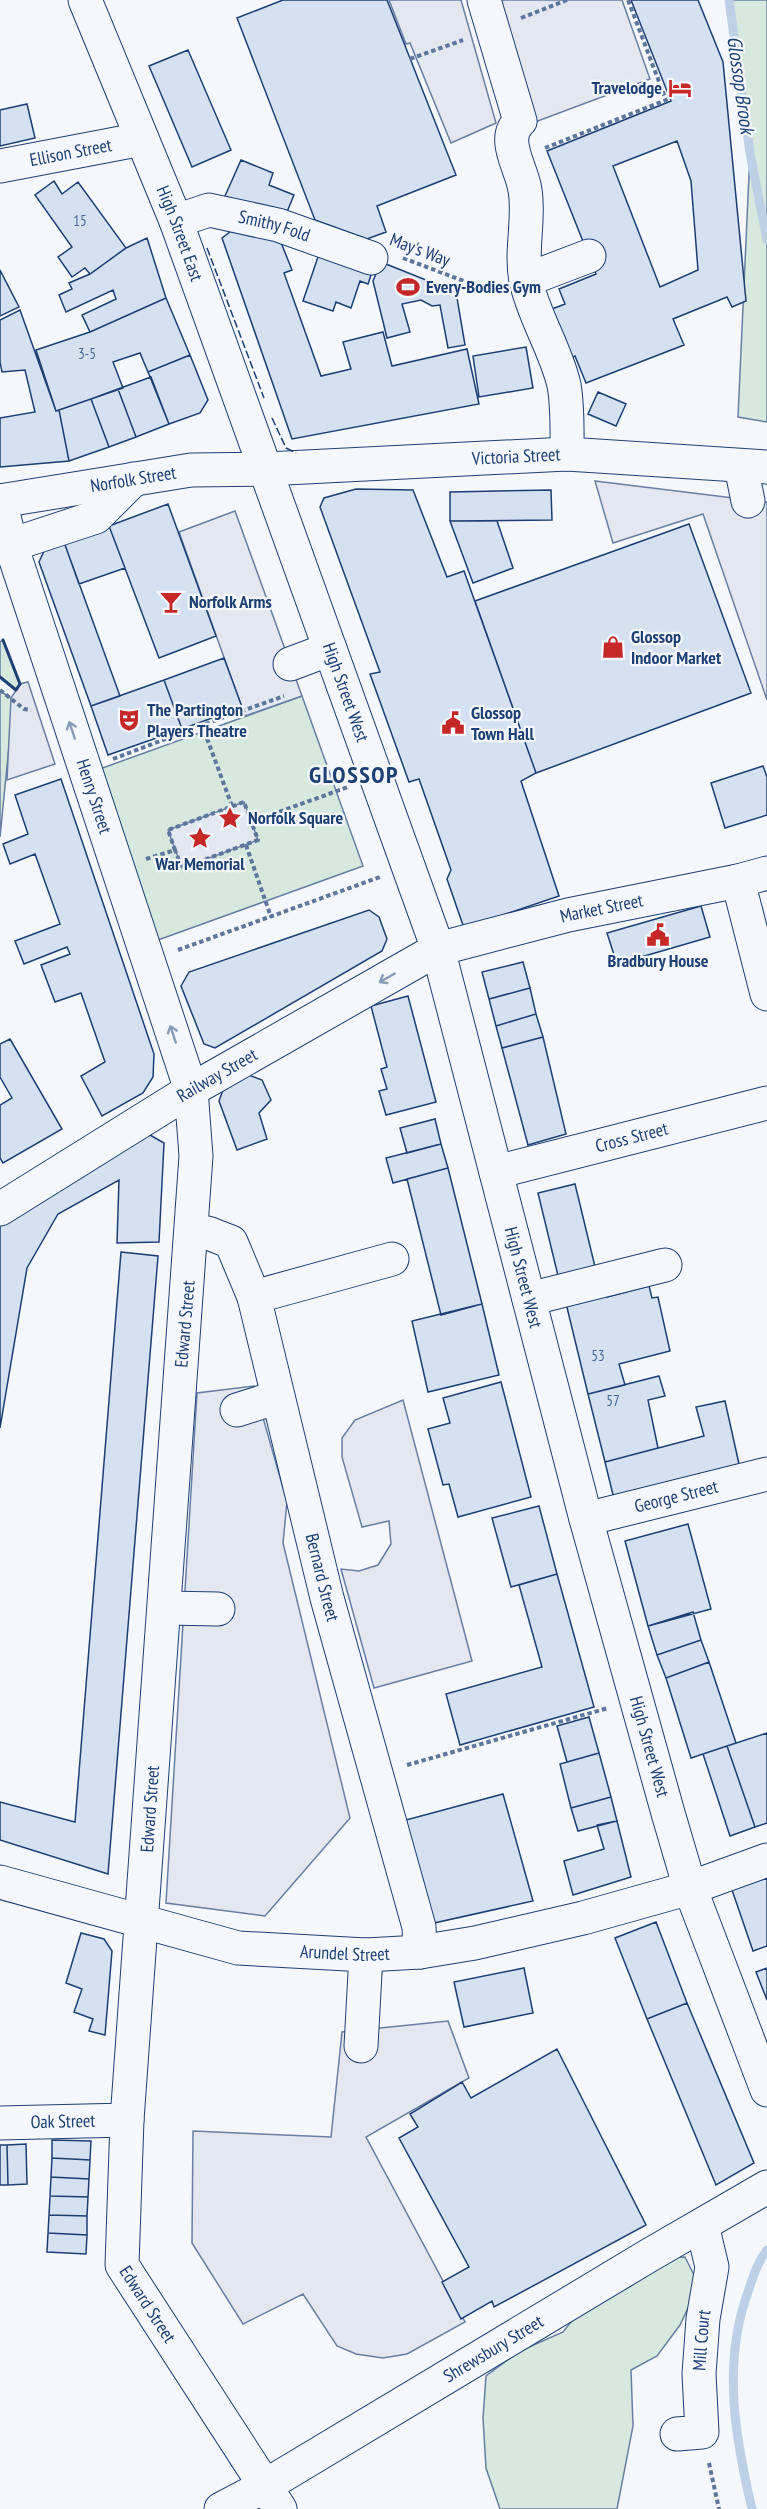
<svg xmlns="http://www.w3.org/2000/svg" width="767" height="2509" viewBox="0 0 767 2509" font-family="'PT Sans Narrow',sans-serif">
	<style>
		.green { fill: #d7e8df; stroke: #687fa3; stroke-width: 1.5 }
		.parking { fill: #e3e8f0; stroke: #687fa3; stroke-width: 1.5 }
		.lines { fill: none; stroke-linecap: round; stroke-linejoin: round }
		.stream { stroke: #bed0e5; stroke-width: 9 }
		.building { fill: #d5e0f0; stroke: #1d3f73; stroke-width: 1.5; fill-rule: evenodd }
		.minor-casing { stroke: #1d3f73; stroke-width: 35 }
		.major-casing { stroke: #1d3f73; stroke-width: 35 }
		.path { stroke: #5e769c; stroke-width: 4; stroke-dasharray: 4.5 3; stroke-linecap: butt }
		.minor { stroke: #f4f7fb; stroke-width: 33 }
		.major { stroke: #f4f7fb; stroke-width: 33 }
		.fence { stroke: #1d3f73; stroke-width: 1.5; stroke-dasharray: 8 3; stroke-linecap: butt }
		.wall { stroke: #1d3f73; stroke-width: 3 }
		.oneway { stroke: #889bb7 }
		.labels { text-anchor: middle; stroke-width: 4.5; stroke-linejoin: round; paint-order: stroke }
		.number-label { font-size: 15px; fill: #4b6792 }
		.poi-label { font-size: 18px; font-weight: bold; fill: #1d3f73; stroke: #f4f7fb; text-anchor: start }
		.street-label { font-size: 18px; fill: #1d3f73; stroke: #f4f7fb }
		.water-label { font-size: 20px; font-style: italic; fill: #1d3f73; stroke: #f4f7fb }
		.district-label { font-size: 24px; font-weight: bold; letter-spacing: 1.5px; fill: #1d3f73; stroke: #f4f7fb }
	</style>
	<rect width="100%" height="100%" fill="#f4f7fb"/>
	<!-- green -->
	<path class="green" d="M732,0H767V422L738,417L750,153Z
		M3,640L20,684L16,690L0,677V642Z
		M0,691L11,698V726L0,837Z
		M302,696L363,866L158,940L97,770Z
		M685,2257L699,2285L680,2325L657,2356L631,2370L633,2426L617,2509H500L486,2468L483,2418L486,2376L518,2352L563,2332L579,2312L631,2286L658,2258Z"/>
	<!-- parking -->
	<path class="parking" d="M389,0H461L496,123L451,143L410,43L406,44Z
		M495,0H622L650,79L535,122Z
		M595,481L767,502V700L703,514L613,543Z
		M235,511L302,696L245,716L179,532Z
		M28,682L55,764L7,780L11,698L20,684Z
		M244,802L258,840L182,868L168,830Z
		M254,1386L287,1502L283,1543L350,1818L265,1916L166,1903L197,1393Z
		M403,1400L472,1661L374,1688L341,1569L359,1571L378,1565L391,1544L389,1521L362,1527L342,1457V1438L355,1420Z
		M448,2021L469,2078L366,2137L465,2322L407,2354L383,2358L356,2354L337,2346L303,2294L243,2324L192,2243L193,2131L331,2137L342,2032Z"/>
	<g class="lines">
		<!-- stream -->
		<path class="stream" d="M729,0L750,153L767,240
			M752,2509C735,2437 722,2363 748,2292C753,2277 757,2263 767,2250"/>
	</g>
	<!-- building -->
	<path class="building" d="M283,0H387L456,175L377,206L386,232L367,239L315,220L237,18Z
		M631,0H698L723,62L746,301L732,307L727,297L673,319L684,345L586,383L575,356L571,358L552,309L565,304L559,289L596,274L547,151L671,101ZM677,141L691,181L698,270L660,287L613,166Z
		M188,50L231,150L192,167L149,66Z
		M27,104L35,138L0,146V110Z
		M241,160L273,173L269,185L294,195L284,219L225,196Z
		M54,181L62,194L78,182L126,248L90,274L85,268L72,277L58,257L72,247L35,195Z
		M234,229L276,230L292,270L284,273L321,376L351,369L343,342L383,332L392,366L467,349L479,404L292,439L222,238Z
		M147,238L166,298L90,332L82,315L116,299L113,290L66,312L59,295L72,289L69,283L90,274L126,248Z
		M321,248L374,266L368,284L360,281L351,308L336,302L333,311L303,301Z
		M381,262L456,292L465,345L448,348L440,305L432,306L421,300L402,304L410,332L387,338L373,281Z
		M0,270L19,307L0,316Z
		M166,298L190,355L148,372L140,353L113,362L123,388L56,411L36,350L90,332Z
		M20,310L56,411L59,410L69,461L0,467V418L35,412L25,370L2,372L0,362V320Z
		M526,347L533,388L479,397L473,356Z
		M190,355L208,400L200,413L169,424L148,372Z
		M151,377L169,424L136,437L118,389Z
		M118,389L136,437L109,447L91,399Z
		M598,392L626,404L616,426L588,414Z
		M91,399L109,447L69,461L59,410Z
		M356,489L413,490L447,577L464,571L536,773L521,781L559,896L464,928L447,879L451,870L419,779L409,782L370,674L380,672L320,507L324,498Z
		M551,490L552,520L450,521V492Z
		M168,504L216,636L159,658L109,526Z
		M450,521H497L513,568L473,583Z
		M689,524L751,693L536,773L475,601Z
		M109,526L125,568L79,584L64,542Z
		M64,542L120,696L91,706L39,562L45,549Z
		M224,658L242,707L182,729L164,680Z
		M164,680L182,729L108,755L91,706Z
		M763,766L767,777V815L725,828L711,783Z
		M61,779L154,1054L153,1077L143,1093L102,1116L81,1076L105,1062L81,993L55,1002L41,965L70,954L67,947L24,964L15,941L60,924L35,854L10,864L3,844L28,834L15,795Z
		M701,906L710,937L617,964L607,933Z
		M369,910L379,917L387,939L382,951L215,1048L204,1044L181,986L189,972Z
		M523,962L530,988L489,999L482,972Z
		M530,988L536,1014L496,1026L489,999Z
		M408,996L436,1102L386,1115L379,1091L387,1089L381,1069L387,1067L371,1006Z
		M536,1014L543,1037L502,1048L496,1026Z
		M543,1037L566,1134L528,1145L502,1048Z
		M10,1039L62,1129L3,1163L0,1158V1105L12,1098L0,1077V1044Z
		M241,1072L262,1080L271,1100L259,1113L267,1139L237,1150L219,1101L227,1079Z
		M435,1119L441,1144L407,1153L400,1128Z
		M143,1131L164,1143L159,1242L117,1243L119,1180L58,1214L27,1268L0,1428V1215Z
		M441,1144L448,1168L393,1183L386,1158Z
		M448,1168L482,1304L441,1315L407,1179Z
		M575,1184L597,1275L560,1284L538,1193Z
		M121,1252L158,1256L108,1874L0,1840V1802L75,1822Z
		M604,1284L607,1297L649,1286L652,1298L658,1297L670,1351L619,1364L625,1385L588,1394L564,1295Z
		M482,1304L499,1375L428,1392L412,1321Z
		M659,1376L665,1396L648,1400L658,1448L605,1462L588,1394Z
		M501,1382L531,1497L458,1517L449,1484L443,1485L428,1429L450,1423L443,1398Z
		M725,1401L741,1473L615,1503L605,1462L704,1436L696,1407Z
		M539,1506L557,1574L511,1587L492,1518Z
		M688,1524L711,1609L648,1626L625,1541Z
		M557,1574L594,1707L460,1745L446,1694L542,1667L519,1585Z
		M693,1612L701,1640L657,1655L648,1626Z
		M701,1640L709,1662L666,1678L657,1655Z
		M709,1662L736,1743L691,1758L666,1678Z
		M589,1717L599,1753L567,1762L557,1726Z
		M767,1733V1823L755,1827L727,1746Z
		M727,1746L755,1827L730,1836L703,1754Z
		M599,1753L611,1797L571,1808L560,1764Z
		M503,1794L533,1901L434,1923L406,1820Z
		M611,1797L617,1821L578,1831L571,1808Z
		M617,1821L631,1877L573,1895L564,1861L604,1849L597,1825Z
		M767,1878V1946L753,1951L732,1890Z
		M656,1922L687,2003L647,2019L615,1938Z
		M81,1933L104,1939L112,1951L105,2035L89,2031L93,2019L74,2012L82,1989L66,1983Z
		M524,1968L533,2013L464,2027L454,1982Z
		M767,1968V2000L756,1972Z
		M687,2003L754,2163L716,2185L647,2019Z
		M557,2049L646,2225L494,2307L492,2301L461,2319L442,2282L469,2267L399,2138L418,2127L410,2114L462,2082L471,2098Z
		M52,2140L91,2141L90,2160L52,2158Z
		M26,2144L27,2184L8,2185L7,2145Z
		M0,2145H7L8,2185H0Z
		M52,2158L90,2160L89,2179L51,2177Z
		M51,2177L89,2179L88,2197L50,2196Z
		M50,2196L88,2197L87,2216L49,2215Z
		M49,2215L87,2216V2235L48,2233Z
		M48,2233L87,2235L86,2254L47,2252Z"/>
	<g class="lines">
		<!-- minor casing -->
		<g class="minor-casing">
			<g id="minor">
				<path d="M484,0L520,121C500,139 522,168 525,190C530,220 520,251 526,281C534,317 556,350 564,385C568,407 567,432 567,454"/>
				<path id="s1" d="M0,166L142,139"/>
				<path id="s2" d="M176,221L209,210L278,225L371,258"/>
				<path d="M526,280L589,256"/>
				<path d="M741,466L748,501"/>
				<path id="s3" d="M0,501L11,545L191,1090L196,1156L127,2120L122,2265L280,2509"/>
				<path d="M11,545L96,517L134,479"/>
				<path d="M290,664L330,649"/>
				<path d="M738,881L767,994"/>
				<path id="s4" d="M496,1172L767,1103"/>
				<path id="s5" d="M0,1209L191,1090L438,949L568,915L738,881L767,873"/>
				<path id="s6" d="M193,1231L208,1233L231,1242L254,1297L327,1598L419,1927L420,1952"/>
				<path d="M254,1297L392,1259"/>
				<path d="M529,1299L665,1265"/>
				<path d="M237,1410L278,1397"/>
				<path id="s7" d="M586,1519L767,1474"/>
				<path d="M165,1608L218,1609"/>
				<path id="s8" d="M0,1882L238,1948L366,1955L420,1952L475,1943L583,1918L690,1888L767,1860"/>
				<path d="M361,2046L366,1955"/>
				<path id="s9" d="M0,2123L127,2120"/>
				<path id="s10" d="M677,2434L702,2432L699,2374L703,2319L712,2267L702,2225"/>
				<path id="s11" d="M221,2509L265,2486L648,2256L767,2187"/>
			</g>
		</g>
		<!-- major casing -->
		<g class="major-casing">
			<g id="major">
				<path id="s12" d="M85,0L176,221L438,949L586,1519L668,1813L690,1888L767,2090"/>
				<path id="s13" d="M0,501L191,470L266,469L567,454L767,467"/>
			</g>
		</g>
		<!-- path -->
		<path class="path" d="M521,18L567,0
			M410,59L463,40
			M545,148L666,100L628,0
			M403,258L490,291L497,290
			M0,690L24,709L31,710
			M113,759L202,725
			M232,806L202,725L284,696
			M251,822L348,787
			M246,845L271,917
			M146,859L175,850L168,830L244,802L258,840L182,868L175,850
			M178,950L380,877
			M407,1765L608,1708
			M709,2463L719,2509"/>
		<!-- minor -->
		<use href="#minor" class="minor"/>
		<!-- major -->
		<use href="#major" class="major"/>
		<!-- fence -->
		<path class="fence" d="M207,248L264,398
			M272,418L286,448L296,453"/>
		<!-- wall -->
		<path class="wall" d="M0,677L16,690L20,684L3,640"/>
	</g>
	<!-- one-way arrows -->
	<defs><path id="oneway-shaft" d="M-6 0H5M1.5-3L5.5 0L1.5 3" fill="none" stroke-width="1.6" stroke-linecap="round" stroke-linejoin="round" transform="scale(1.5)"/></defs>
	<g class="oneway">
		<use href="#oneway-shaft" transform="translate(72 730) rotate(-108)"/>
		<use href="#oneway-shaft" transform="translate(387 978) rotate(150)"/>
		<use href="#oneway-shaft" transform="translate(173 1034) rotate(-108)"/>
	</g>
	<!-- icons -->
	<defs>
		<g id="hotel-bare" transform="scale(1.8)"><path d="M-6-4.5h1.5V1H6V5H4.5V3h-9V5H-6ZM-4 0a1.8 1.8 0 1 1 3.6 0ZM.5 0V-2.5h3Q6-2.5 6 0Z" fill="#c62828" stroke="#f4f7fb" stroke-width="2.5" paint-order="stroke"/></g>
		<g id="stadium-bare" transform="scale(1.8)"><path d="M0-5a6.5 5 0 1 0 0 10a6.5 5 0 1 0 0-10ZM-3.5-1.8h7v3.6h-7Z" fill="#c62828" stroke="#f4f7fb" stroke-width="2.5" paint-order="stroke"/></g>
		<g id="bar-bare" transform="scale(1.8)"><path d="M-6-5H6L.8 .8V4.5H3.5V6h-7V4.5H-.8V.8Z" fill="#c62828" stroke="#f4f7fb" stroke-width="2.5" paint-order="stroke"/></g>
		<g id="shop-bare" transform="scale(1.8)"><path d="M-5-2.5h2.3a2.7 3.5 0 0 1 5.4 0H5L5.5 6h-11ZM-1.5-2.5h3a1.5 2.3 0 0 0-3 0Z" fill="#c62828" stroke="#f4f7fb" stroke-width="2.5" paint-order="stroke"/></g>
		<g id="theatre-bare" transform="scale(1.8)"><path d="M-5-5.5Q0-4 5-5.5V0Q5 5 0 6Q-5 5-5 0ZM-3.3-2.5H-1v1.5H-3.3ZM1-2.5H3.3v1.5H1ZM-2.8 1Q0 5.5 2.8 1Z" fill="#c62828" stroke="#f4f7fb" stroke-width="2.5" paint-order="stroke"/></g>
		<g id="civic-bare" transform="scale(1.8)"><path d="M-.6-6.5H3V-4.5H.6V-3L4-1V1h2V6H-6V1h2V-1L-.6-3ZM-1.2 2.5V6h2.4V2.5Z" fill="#c62828" stroke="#f4f7fb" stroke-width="2.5" paint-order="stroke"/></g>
		<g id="sight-bare" transform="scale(1.8)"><path d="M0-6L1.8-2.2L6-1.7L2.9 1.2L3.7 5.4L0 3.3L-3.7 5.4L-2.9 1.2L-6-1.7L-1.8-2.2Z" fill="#c62828" stroke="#f4f7fb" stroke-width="2.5" paint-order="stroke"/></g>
	</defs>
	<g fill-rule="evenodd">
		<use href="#hotel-bare" x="680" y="88"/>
		<use href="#stadium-bare" x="408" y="287"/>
		<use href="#bar-bare" x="171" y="602"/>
		<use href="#shop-bare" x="613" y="647"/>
		<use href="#theatre-bare" x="129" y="720"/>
		<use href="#civic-bare" x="453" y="723"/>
		<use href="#sight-bare" x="230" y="818"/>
		<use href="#sight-bare" x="200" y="838"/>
		<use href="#civic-bare" x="658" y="935"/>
	</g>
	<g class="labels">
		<!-- number labels -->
		<g class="number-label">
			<text x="80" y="226">15</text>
			<text x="87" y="359">3-5</text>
			<text x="598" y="1361">53</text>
			<text x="613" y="1406">57</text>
		</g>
		<!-- poi labels -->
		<g class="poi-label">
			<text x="662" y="94" text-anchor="end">Travelodge</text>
			<text x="426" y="293">Every-Bodies Gym</text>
			<text x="189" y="608">Norfolk Arms</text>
			<text x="631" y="643">Glossop<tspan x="631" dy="21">Indoor Market</tspan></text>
			<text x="147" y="716">The Partington<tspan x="147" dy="21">Players Theatre</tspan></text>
			<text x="471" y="719">Glossop<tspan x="471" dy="21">Town Hall</tspan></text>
			<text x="248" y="824">Norfolk Square</text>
			<text x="200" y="870" text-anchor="middle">War Memorial</text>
			<text x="658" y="967" text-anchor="middle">Bradbury House</text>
		</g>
		<!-- street labels -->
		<g class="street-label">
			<text dy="6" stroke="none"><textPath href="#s1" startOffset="72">Ellison Street</textPath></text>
			<text dy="6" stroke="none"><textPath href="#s2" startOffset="102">Smithy Fold</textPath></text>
			<text dy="6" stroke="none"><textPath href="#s12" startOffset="252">High Street East</textPath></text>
			<text transform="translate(420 250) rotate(21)" y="6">May's Way</text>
			<text dy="6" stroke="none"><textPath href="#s13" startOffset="519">Victoria Street</textPath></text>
			<text dy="6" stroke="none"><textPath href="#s13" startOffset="135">Norfolk Street</textPath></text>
			<text dy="6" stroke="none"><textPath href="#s12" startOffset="740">High Street West</textPath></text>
			<text dy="6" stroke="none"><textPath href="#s3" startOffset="310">Henry Street</textPath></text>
			<text dy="6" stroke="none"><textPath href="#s5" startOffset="678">Market Street</textPath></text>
			<text dy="6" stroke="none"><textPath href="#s5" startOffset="255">Railway Street</textPath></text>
			<text dy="6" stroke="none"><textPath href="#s4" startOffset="140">Cross Street</textPath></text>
			<text dy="6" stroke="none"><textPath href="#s12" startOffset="1352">High Street West</textPath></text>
			<text transform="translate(185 1324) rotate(-85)" y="6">Edward Street</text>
			<text dy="6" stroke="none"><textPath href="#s7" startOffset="93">George Street</textPath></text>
			<text dy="6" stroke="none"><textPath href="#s6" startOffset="388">Bernard Street</textPath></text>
			<text dy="6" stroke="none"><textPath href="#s12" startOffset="1838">High Street West</textPath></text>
			<text transform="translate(150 1809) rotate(-86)" y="6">Edward Street</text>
			<text dy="6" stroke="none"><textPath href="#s8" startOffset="354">Arundel Street</textPath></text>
			<text dy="6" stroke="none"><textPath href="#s9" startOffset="63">Oak Street</textPath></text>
			<text dy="6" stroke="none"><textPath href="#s3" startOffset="1844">Edward Street</textPath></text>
			<text dy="6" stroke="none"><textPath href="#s10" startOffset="117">Mill Court</textPath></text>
			<text dy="6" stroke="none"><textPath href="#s11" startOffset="316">Shrewsbury Street</textPath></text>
		</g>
		<!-- water labels -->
		<g class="water-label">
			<text transform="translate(741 85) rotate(82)" y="7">Glossop Brook</text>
		</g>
		<!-- district labels -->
		<g class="district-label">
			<text x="354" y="783">GLOSSOP</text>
		</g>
	</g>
</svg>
